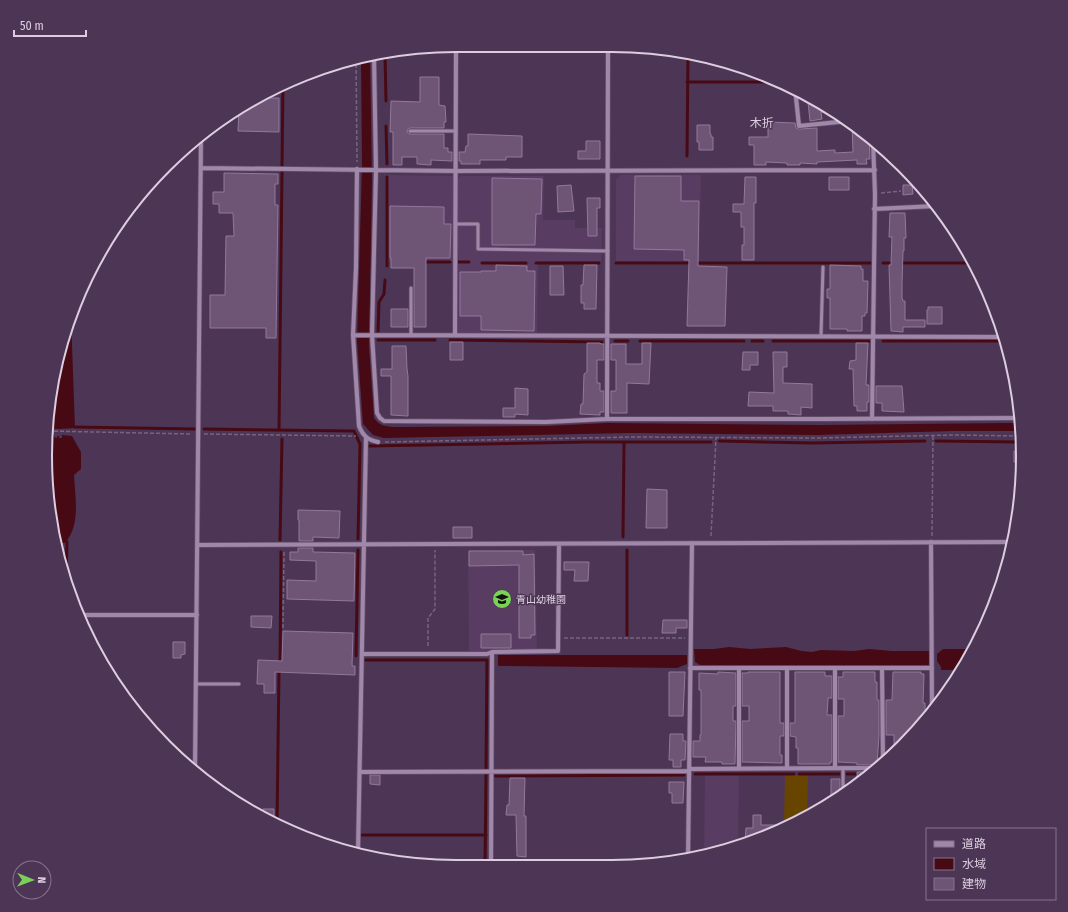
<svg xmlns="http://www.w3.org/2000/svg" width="1068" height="912" viewBox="0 0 1068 912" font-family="'Fira Sans Condensed','Noto Sans JP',sans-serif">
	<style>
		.built { fill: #583c61 }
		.green { fill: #674500 }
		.water { fill: #470a14 }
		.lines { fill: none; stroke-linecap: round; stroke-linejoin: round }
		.stream { stroke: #470a14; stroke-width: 3 }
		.building { fill: #6e5576; stroke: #92789b }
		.service-casing { stroke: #66526c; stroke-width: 4.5 }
		.minor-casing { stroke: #66526c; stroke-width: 5.5 }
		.path { stroke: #78647f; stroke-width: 1.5; stroke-dasharray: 4 2; stroke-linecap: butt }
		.service { stroke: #a187aa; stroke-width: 3 }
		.minor { stroke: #a187aa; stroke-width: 4 }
		.labels { text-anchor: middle; stroke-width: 3; stroke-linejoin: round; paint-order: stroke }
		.poi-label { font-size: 10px; fill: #dccee0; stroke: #4d3655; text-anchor: start }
		.quarter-label { font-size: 12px; fill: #dccee0; stroke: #4d3655 }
		.rim { fill: none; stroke: #dccee0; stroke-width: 2 }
	</style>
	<rect width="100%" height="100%" fill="#4d3655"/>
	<!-- built -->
	<path class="built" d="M388,175L453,176V261H388Z
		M620,175H701L699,262L616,261V180Z
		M461,176H544L543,220H575V228H602L601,261H538L537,334H459L457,331L458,179Z
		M468,550H535L537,649H490L486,651H469Z
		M705,775H739L738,845L704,856Z"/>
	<!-- green -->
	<path class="green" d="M785,775H808L807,816L789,825H784Z"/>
	<!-- water -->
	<path class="water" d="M370,56L372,181L369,347L374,418C380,426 384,426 394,427L546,426L607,423L819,425L1004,423H1020L1021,431H953L818,435L631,433L384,438L373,435L363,424L357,341L362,166L361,57Z
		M71,317L75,428L59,429L48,428V403Z
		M48,435H54V437L57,438V436H59V438H62V435L72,436L81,452V469L74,475C75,497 81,525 65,543H57L48,507Z
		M729,647L750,649L786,647L802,651L812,652L821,650L854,651L869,649L892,651H930V664L928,665H700L695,662L694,649H714Z
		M943,649H973L961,670H941V667L937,661V654Z
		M498,655H687V664L677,668L499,666L498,665Z"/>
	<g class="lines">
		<!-- stream -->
		<path class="stream" d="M385,54L386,101
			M687,82H775
			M386,126L387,164
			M687,156L688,53
			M282,166L283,84
			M387,177V266
			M422,262H450
			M458,262H469
			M482,263H526
			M536,263H599
			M616,263H871
			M883,263H895
			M900,263H973
			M378,332L379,302L384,294L385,280
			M378,340H435
			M450,340L602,342
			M615,341H628
			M640,341H744
			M752,341H763
			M773,341H869
			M883,341H1004
			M75,427L195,429
			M204,429L354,431L360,444L358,539
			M279,430L282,172
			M719,441L812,443L925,441
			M936,441L1022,442
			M368,446L587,442H711
			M623,537L624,442
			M65,539L67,542L66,577
			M280,540L282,439
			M627,550V635
			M356,656L358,550
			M365,660H487L486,770
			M280,664L281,552
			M695,774H794
			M799,774H839
			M847,774H860
			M495,776L684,775
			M277,824L279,670
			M361,835H486
			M485,866L486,774"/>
	</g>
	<!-- building -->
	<path class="building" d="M420,77H439V105L445,106L446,122H444V128H410L408,129L407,132L410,134H444V148H448V152H452V161L431,160V165L417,164V157H402V165H393V132H390L391,101L420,102Z
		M809,96L817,101L835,111L821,112L822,119L810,121L808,102H810Z
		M259,98H279V132L238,131L239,111Z
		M768,122L795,123L796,128L799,129L817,128V151L835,150V153L853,152L852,124L869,138L870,159H866L867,164H857V160L817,162V164L800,163V165H787V163L766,162V165H754V145H749V137H768Z
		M697,125H710V134H711V137H713V150H699V142H697Z
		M468,134L522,136V157H506V160H480V164H461V161H459V152H465L466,146H468Z
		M586,141H600V159H578V151H586Z
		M224,173L278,174V184H275V205H278L276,338H266V328H210V295H225L226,236H234L233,213H219V204H213V192H224Z
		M635,176H681V201H699L698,266L727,267L725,326H687L689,260H684V250L634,249Z
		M745,177H756V203H754V260H742V245H744V227H741V212H733V204H744Z
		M829,177H849V190H829Z
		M492,178L542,179L541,214H536L535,245H492Z
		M571,185L574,211L558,212L557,186Z
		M903,185H912L913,194L903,195Z
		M587,198H600V208H597V236H588Z
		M390,206L444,207V224H451L450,258H426V327H414V268H391V258H390Z
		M890,213H905L906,238H904V251H903L902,284V298L903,301H905V320H925V327H903V332L891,331L889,265H891L892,237H889Z
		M496,265L527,266V271H535L534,331L481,330V316H460V272H481V271H496Z
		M584,265H597L596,309H584V303H581V285H583Z
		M830,265L861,266V269H863V281H868L867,313H865V316H862V331H847V329H830V298H827V289H830Z
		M550,266H563L564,295H550Z
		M928,307H942V324H927V310H928Z
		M391,309H408V327H391Z
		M450,342H463V360H450Z
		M587,343H600L601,344H604V360H597V383H600V391H604V412H600V415L580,414L581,404H583L584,374L587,372Z
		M642,343H651L649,384L627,383V413H611V391H616V360H611V344H626V364H642Z
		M856,343H868L866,385H869V402H867V411H857V406H854L853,369H849L850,361L856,360Z
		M392,346H406L407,369L408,376V416L391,415V376H381V369H392Z
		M743,352H758V365H750V370H742Z
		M773,352H787V367H783V383L812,384V408L801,407V415L788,414V411H773V406H748L749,392L774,393Z
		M876,386H902L904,412L882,411V403H876Z
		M515,388L528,389V415L515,414V417H503V408H515Z
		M1022,450V462H1014V451Z
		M647,489L667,490V528H646Z
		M298,510L340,511L339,538L313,537V541H299V520H298Z
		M453,527H472V538H453Z
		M298,548H313V552L355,553L354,601L287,599V580L316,581V561L290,560V552H298Z
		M469,551H523V555L534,554L535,635H531V638H519V565L469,566Z
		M564,562H589L588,581H574L575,570H564Z
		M251,616H272L271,628L251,627Z
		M663,620H687V628H676V633H662Z
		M283,631L353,633L352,666H355V675L275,672V693H264V684H257L258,660L282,661Z
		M481,634H511V648H481Z
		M173,642H185V654L181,655V658H173Z
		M669,672H685L683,716H669Z
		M718,672L736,673V706H733V721H736L735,764H722V762H705L706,757H693V741H700V735H701V690H699V673L718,674Z
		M748,672H780V723H784V736H780V755H782V763L742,762V721H749V706H742V673H748Z
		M795,672H825V676H832V698H828V700L827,715H832V762H830V764H798V748H796V737L790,736V723H795Z
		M843,672H875V682H877V700H879V735L877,765H857V763L838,762V716H844V699H838V677H843Z
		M893,672H921V674H924L923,703H925V720L901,748H894V735H886V700H892Z
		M670,734H683V741H686L685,760H681V767H673V760H669Z
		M857,772H872L857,784Z
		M370,775H380V785L370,784Z
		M510,778H525L524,816H526V857L517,856L516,815H506L507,805H509Z
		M831,779H840V796H831Z
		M669,782H684L683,803H672V793H669Z
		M263,809H274V823L263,817Z
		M753,815H761V825H789L769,836L745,843L746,828H753Z"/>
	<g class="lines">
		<!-- service casing -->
		<g class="service-casing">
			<path id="service" d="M410,131H456
				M456,224H478V249L608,251
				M411,335V288
				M821,336L823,267
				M196,684H239
				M843,796V768"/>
		</g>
		<!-- minor casing -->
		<g class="minor-casing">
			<path id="minor" d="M374,56L376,170L372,335L377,413L380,418L384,421L546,422L607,419H819L1019,418
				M795,88L799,126L848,121
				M201,168L456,171L875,170
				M357,169L356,267L353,335L359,426C363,436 368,440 378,442
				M874,209L936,206
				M353,335L1003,337
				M455,335L456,45
				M607,419L608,48
				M872,419L875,194L873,141
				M931,542L932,711
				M198,545L1013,542
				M77,615H197
				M362,654H487L492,652L558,651L559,544
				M690,668H932
				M739,668V768
				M787,668V768
				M835,668V768
				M882,668L883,763
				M689,769L876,768
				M195,770L201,136
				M360,772L689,771
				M358,852L366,437
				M688,860L692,543
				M491,866L492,652"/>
		</g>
		<!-- path -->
		<path class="path" d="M356,58L357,162
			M339,63H356
			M881,193L901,191
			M48,431L191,434
			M204,434L356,436
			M385,442L632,437L818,438L953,435L1021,436
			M711,536L716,438
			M932,536L933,436
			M283,628L284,552
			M564,638H685
			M428,646V618L435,609V550"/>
		<!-- service -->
		<use href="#service" class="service"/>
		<!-- minor -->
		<use href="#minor" class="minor"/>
	</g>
	<!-- icons -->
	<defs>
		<g id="school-disc" transform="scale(1)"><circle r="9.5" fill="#7ad157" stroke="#4d3655"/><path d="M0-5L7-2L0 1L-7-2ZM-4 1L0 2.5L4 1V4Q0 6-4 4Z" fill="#111"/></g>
	</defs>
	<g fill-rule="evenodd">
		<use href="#school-disc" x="502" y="599"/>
	</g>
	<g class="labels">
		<!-- poi labels -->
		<g class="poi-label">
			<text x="516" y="603">青山幼稚園</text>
		</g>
		<!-- quarter labels -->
		<g class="quarter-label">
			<text x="762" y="127">木折</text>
		</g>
	</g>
	<!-- crop -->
	<path d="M0 0H1068V912H0ZM456 52H612A404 404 0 0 1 1016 456V456A404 404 0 0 1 612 860H456A404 404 0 0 1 52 456V456A404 404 0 0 1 456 52Z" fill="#4d3655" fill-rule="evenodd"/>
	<path class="rim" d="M456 52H612A404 404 0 0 1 1016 456V456A404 404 0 0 1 612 860H456A404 404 0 0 1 52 456V456A404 404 0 0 1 456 52Z"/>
	<!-- legend -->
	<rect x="926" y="828" width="130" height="72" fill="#4d3655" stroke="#86738d"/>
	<rect x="934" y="841" width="20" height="6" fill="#a187aa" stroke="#86738d"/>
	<text x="962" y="848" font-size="12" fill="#dccee0">道路</text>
	<rect x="934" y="858" width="20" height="12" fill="#470a14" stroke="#86738d"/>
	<text x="962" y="868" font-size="12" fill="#dccee0">水域</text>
	<rect x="934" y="878" width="20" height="12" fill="#6e5576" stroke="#86738d"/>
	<text x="962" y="888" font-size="12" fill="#dccee0">建物</text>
	<!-- north arrow -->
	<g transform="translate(32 880) rotate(91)"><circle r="19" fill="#4d3655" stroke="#86738d"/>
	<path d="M0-3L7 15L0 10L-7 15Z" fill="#7ad157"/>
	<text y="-6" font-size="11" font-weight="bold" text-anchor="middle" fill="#dccee0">N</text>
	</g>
	<!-- scale -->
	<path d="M14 30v6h72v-6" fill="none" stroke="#dccee0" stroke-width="2"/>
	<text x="20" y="30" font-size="12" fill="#dccee0" stroke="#4d3655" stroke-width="3" paint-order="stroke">50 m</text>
</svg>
